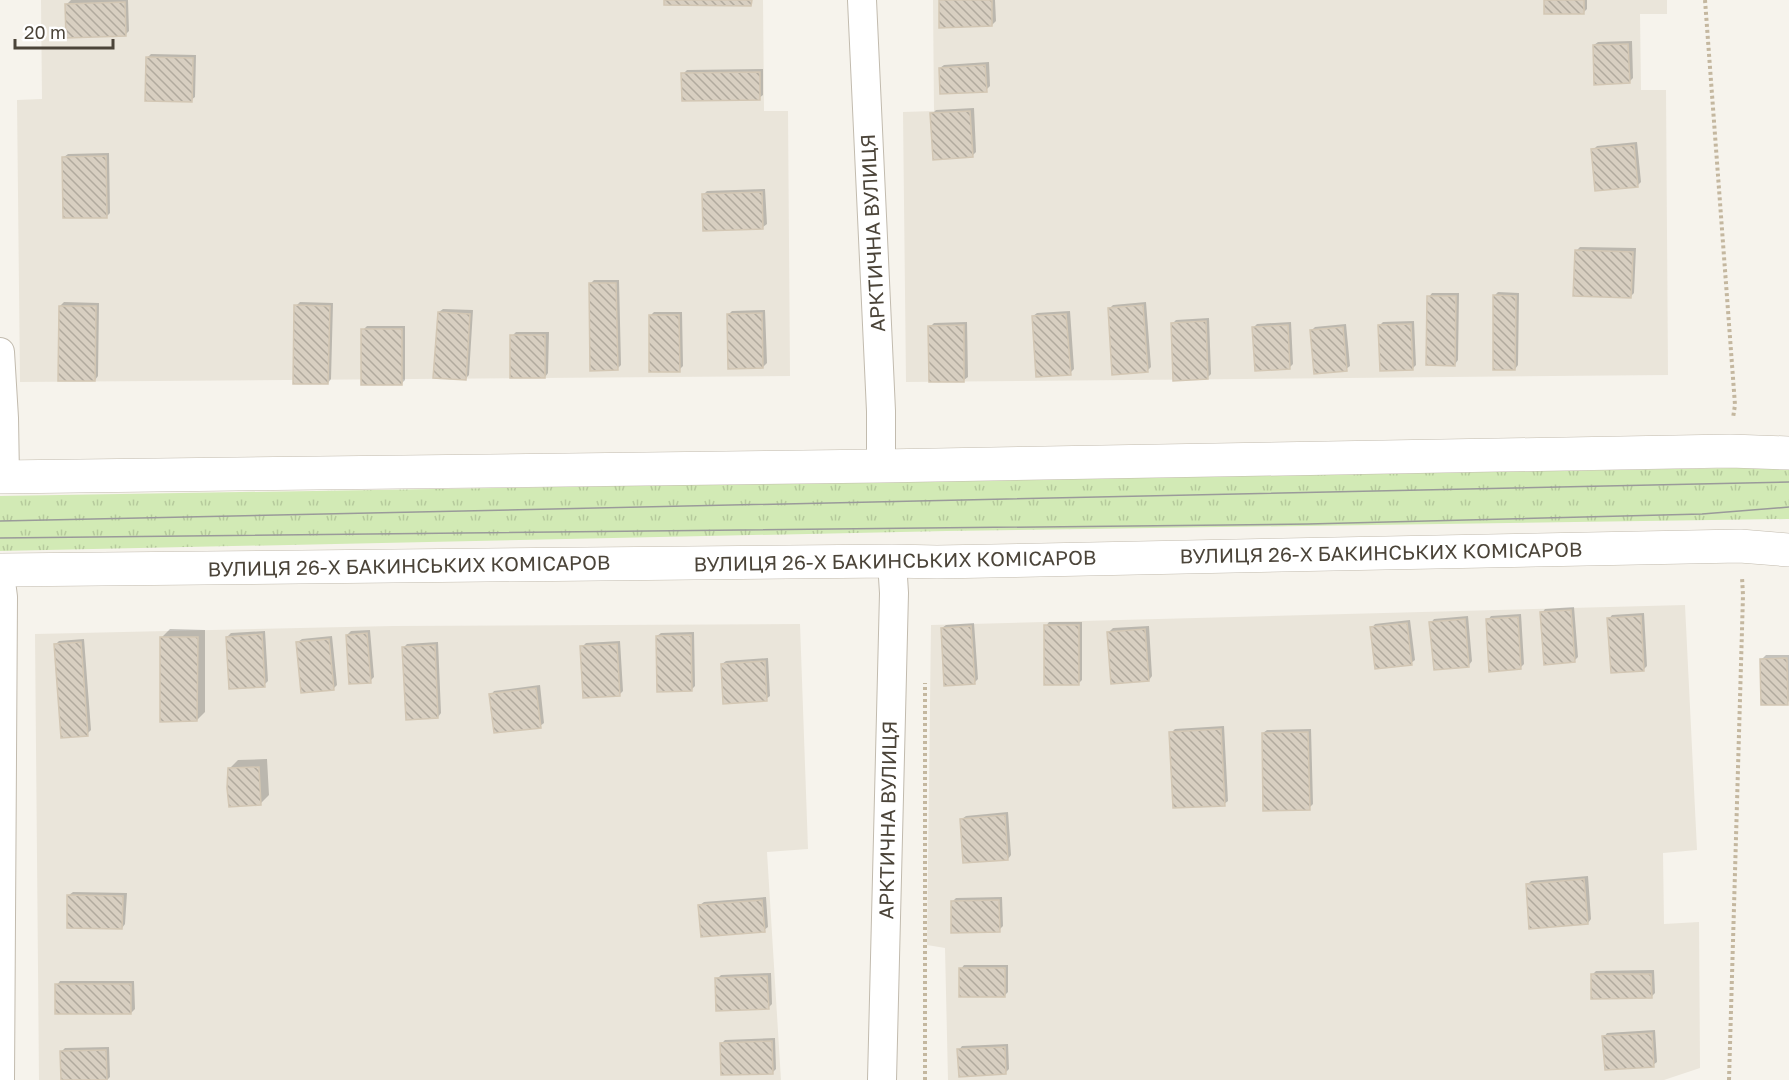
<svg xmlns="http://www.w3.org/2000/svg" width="1789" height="1080" viewBox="0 0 1789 1080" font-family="'Golos Text',sans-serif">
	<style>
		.residential { fill: #eae5da }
		.grass { fill: url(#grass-tufts) }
		.shadow { fill: #0003 }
		.building { fill: url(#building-back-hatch); stroke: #d3c7b4; stroke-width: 1.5 }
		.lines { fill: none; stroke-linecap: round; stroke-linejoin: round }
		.minor-casing { stroke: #c2bbae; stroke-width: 30 }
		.tertiary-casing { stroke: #c2bbae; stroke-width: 34 }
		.path { stroke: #c4b79f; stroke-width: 4; stroke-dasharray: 3 3; stroke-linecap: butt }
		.minor { stroke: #fff; stroke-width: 28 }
		.tertiary { stroke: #fff; stroke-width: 33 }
		.tram { stroke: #9a9a9a; stroke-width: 1.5 }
		.labels { text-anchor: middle; stroke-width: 4.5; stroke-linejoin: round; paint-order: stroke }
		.street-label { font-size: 20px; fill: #4b4439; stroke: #fff }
	</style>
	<defs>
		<pattern id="grass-tufts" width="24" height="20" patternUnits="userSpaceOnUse" patternTransform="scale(1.5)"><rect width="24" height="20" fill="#d2eab5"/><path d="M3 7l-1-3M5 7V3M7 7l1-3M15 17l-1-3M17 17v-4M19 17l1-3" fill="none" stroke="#b6ca9c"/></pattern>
		<pattern id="building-back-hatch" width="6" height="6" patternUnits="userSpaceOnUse" patternTransform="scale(1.5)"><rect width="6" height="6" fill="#d8cfc1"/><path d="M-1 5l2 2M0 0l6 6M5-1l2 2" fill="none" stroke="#b1aa9e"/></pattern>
	</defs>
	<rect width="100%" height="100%" fill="#f6f3ec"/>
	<!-- residential -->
	<path class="residential" d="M41,0H763L764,111H788L790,376L20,382L17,100L42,99Z
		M933,0H1667V14H1640L1641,90H1666L1668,375L906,382L903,112L934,111Z
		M1685,605L1697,850L1663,853L1664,924L1699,922L1700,1068L1664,1080H948L945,948L927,945L931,625Z
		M800,624L808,849L767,852L781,1080H39L35,634L393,626Z"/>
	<!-- grass -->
	<path class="grass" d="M1789,467V519H1787L947,531L0,551V496Z"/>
	<!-- shadow -->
	<path class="shadow" d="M71,0H128L129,31L125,35L67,4Z
		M941,0H995L996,21L992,25Z
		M1545,0H1587V9L1583,13Z
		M1632,41L1633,78L1629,82L1594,45L1598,42Z
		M151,54L196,55L195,97L191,100L147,58Z
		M989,62L990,86L986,90L940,68L944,65Z
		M763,69V95L759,98L683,74L687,70Z
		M974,108L976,152L972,156L932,114L936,110Z
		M1637,142L1641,182L1637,186L1593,150L1597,146Z
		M109,153L110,213L107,216L64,157L68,154Z
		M765,189L767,224L763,227L703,195L707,191Z
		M1580,247L1636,248L1634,293L1630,297L1577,250Z
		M594,280H619L621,365L617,369L590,284Z
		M1498,292L1519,293L1518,365L1515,369L1494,296Z
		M1432,293H1459L1458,360L1455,364L1429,297Z
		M64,302L99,303L98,376L95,380L60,306Z
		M300,302L333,303L331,379L328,383L296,306Z
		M1146,302L1151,367L1147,371L1109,309L1113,305Z
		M443,309L473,310L469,375L466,378L439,312Z
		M765,310L767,363L763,367L728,315L732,311Z
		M1070,311L1074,369L1070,373L1033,316L1037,313Z
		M654,312H682L683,366L679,370L650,316Z
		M1209,318L1211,374L1207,378L1173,323L1176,320Z
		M1414,321L1416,365L1413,368L1379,326L1383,322Z
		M967,322L968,377L964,380L930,327L934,323Z
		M1291,322L1293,364L1290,367L1253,328L1257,324Z
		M1346,324L1350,366L1346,369L1311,331L1315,327Z
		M367,326H405V380L401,384L363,330Z
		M516,332H549L548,373L545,377L512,336Z
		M1574,607L1578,657L1574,661L1542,613L1545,609Z
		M1644,613L1647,666L1643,670L1609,619L1612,615Z
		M1521,614L1524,664L1520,668L1488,620L1491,616Z
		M1468,616L1472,661L1469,665L1431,623L1434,619Z
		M1410,620L1415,660L1411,663L1372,628L1375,624Z
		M1049,622H1082V680L1078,684L1046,626Z
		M974,623L978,679L974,683L942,628L946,625Z
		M1149,626L1152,676L1149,680L1109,632L1113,628Z
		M170,629L205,630V712L197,720L161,638Z
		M370,630L374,677L370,681L347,635L351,631Z
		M265,631L268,681L264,685L227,637L231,633Z
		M694,632L695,686L692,689L657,636L661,633Z
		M332,636L337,685L333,689L298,642L302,639Z
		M84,639L91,730L87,734L55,645L59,641Z
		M620,641L623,691L619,695L582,647L586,643Z
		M438,642L441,713L438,717L404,647L407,644Z
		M1766,655H1789V701L1787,703L1762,659Z
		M768,658L770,696L766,699L722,664L726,661Z
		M540,685L544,723L540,726L491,695L494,691Z
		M1224,726L1228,801L1224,804L1171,733L1175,729Z
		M1311,729L1313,804L1309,808L1263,733L1267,730Z
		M267,759L269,795L260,804L229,769L238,760Z
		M1008,812L1011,855L1008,859L962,819L966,816Z
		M1588,876L1591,919L1588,923L1527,885L1531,881Z
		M73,892L127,893L125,924L122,928L69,895Z
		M766,897L768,927L764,930L700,905L704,902Z
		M1002,897L1003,926L999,930L952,902L956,898Z
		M964,965H1008V992L1004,996L961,969Z
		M1654,970L1655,993L1651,997L1592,975L1596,971Z
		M771,973L772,1004L768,1008L717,979L721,975Z
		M60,981H134L135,1009L131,1013L57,985Z
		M1655,1030L1657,1062L1653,1065L1604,1037L1607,1033Z
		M775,1038L776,1069L772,1073L722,1043L725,1040Z
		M1008,1044L1009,1069L1006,1072L959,1050L962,1046Z
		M109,1047L110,1077L107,1080H62L61,1052L65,1048Z"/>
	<!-- building -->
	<path class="building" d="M664,0H752L751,6L664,5Z
		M939,0H992V26L939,28Z
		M1544,0H1584V14H1544Z
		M125,2L126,36L66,38L65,4Z
		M1628,44L1630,83L1594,85L1593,45Z
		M146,57L193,58L192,102L145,101Z
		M985,65L987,92L940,94L939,68Z
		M760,72V100L682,101L681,73Z
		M970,111L973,157L933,160L930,113Z
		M1634,145L1638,187L1595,191L1591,149Z
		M106,156L107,218H63L62,157Z
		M762,192L763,229L703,231L702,194Z
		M1575,250L1633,252L1631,298L1573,296Z
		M589,283H616L618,370L590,371Z
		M1493,295L1516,296L1515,370H1493Z
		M1427,296H1456L1455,366L1426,365Z
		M294,305L330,306L328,384H293Z
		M1143,305L1148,372L1112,375L1108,308Z
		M59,306H96L95,381H58Z
		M438,312L470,314L466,380L433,378Z
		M762,313L763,368L728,369L727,314Z
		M1066,314L1071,375L1036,377L1032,316Z
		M649,315H679L680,372H649Z
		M1206,321L1208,379L1173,381L1171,323Z
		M1411,324L1413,370L1380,371L1378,325Z
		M964,325V382H929L928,326Z
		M1288,325L1290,369L1255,371L1252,327Z
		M1343,327L1347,371L1314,374L1310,330Z
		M361,329H402V385H361Z
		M510,335H545V378H510Z
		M1571,610L1575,662L1544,665L1540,612Z
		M1641,616L1644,671L1611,673L1607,618Z
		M1518,617L1521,669L1489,672L1486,619Z
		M1465,619L1469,667L1434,670L1429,622Z
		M1407,623L1412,665L1375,669L1370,627Z
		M1044,625H1079V685H1044Z
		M971,626L975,684L944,686L941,628Z
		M1145,629L1149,681L1111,684L1107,632Z
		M367,633L371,683L349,684L346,635Z
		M262,634L265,687L229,689L226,637Z
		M691,635L692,691L657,692L656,636Z
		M160,637H198L197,721L160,722Z
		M329,639L334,690L301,693L296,642Z
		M81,642L88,736L61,738L54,644Z
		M617,644L620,696L583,698L580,646Z
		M435,645L438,718L406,720L402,647Z
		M1787,658L1788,705H1761L1760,659Z
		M765,661L767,701L723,704L721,664Z
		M536,688L541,728L494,733L489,694Z
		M1221,729L1225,806L1173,808L1169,732Z
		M1308,732L1310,810L1263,811L1262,733Z
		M259,767L261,805L229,807L227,788L228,768Z
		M1005,815L1008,860L963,863L960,819Z
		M1584,879L1588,924L1529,929L1526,884Z
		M67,895L123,896L122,929L67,928Z
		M762,900L765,932L701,937L698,905Z
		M999,900L1000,932L951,933V901Z
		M959,968H1005V997H959Z
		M1591,974H1651L1652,998L1591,999Z
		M767,976L769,1009L716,1011L715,978Z
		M55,984H131V1014H55Z
		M1652,1033L1654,1067L1605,1070L1602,1036Z
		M772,1041L773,1074L721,1075L720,1043Z
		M1005,1047L1006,1074L959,1077L957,1049Z
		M106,1050L107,1080H61L60,1051Z"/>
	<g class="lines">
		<!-- minor casing -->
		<g class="minor-casing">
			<path id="minor" d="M862,0L881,411V466
				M0,352L4,418L5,477
				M0,574L3,597L0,1080
				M882,1080L894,593L892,561"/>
		</g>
		<!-- tertiary casing -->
		<g class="tertiary-casing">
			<path id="tertiary" d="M0,477L881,466L1730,451L1789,453
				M0,570L892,561L937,562L1740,546L1789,550"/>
		</g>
		<!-- path -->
		<path class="path" d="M1705,0L1735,405L1733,418
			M925,1080V683
			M1729,1080L1743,595L1742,577"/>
		<!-- minor -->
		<use href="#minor" class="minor"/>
		<!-- tertiary -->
		<use href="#tertiary" class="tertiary"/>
		<!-- tram -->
		<path class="tram" d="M0,521L1789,482
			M0,538L1308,524L1702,514L1789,507"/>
	</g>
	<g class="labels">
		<!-- street labels -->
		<g class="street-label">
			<text transform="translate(873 233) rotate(-93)" y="7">АРКТИЧНА ВУЛИЦЯ</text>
			<text transform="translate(1381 553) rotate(-1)" y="7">ВУЛИЦЯ 26-Х БАКИНСЬКИХ КОМІСАРОВ</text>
			<text transform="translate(895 561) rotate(-1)" y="7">ВУЛИЦЯ 26-Х БАКИНСЬКИХ КОМІСАРОВ</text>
			<text transform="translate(409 566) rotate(-1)" y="7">ВУЛИЦЯ 26-Х БАКИНСЬКИХ КОМІСАРОВ</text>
			<text transform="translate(888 820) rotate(-89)" y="7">АРКТИЧНА ВУЛИЦЯ</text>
		</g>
	</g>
	<!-- scale -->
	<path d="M15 39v9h98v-9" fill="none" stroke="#4b4439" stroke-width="3"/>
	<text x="24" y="39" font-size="18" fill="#4b4439" stroke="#ffffff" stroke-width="4.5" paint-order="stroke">20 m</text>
</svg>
